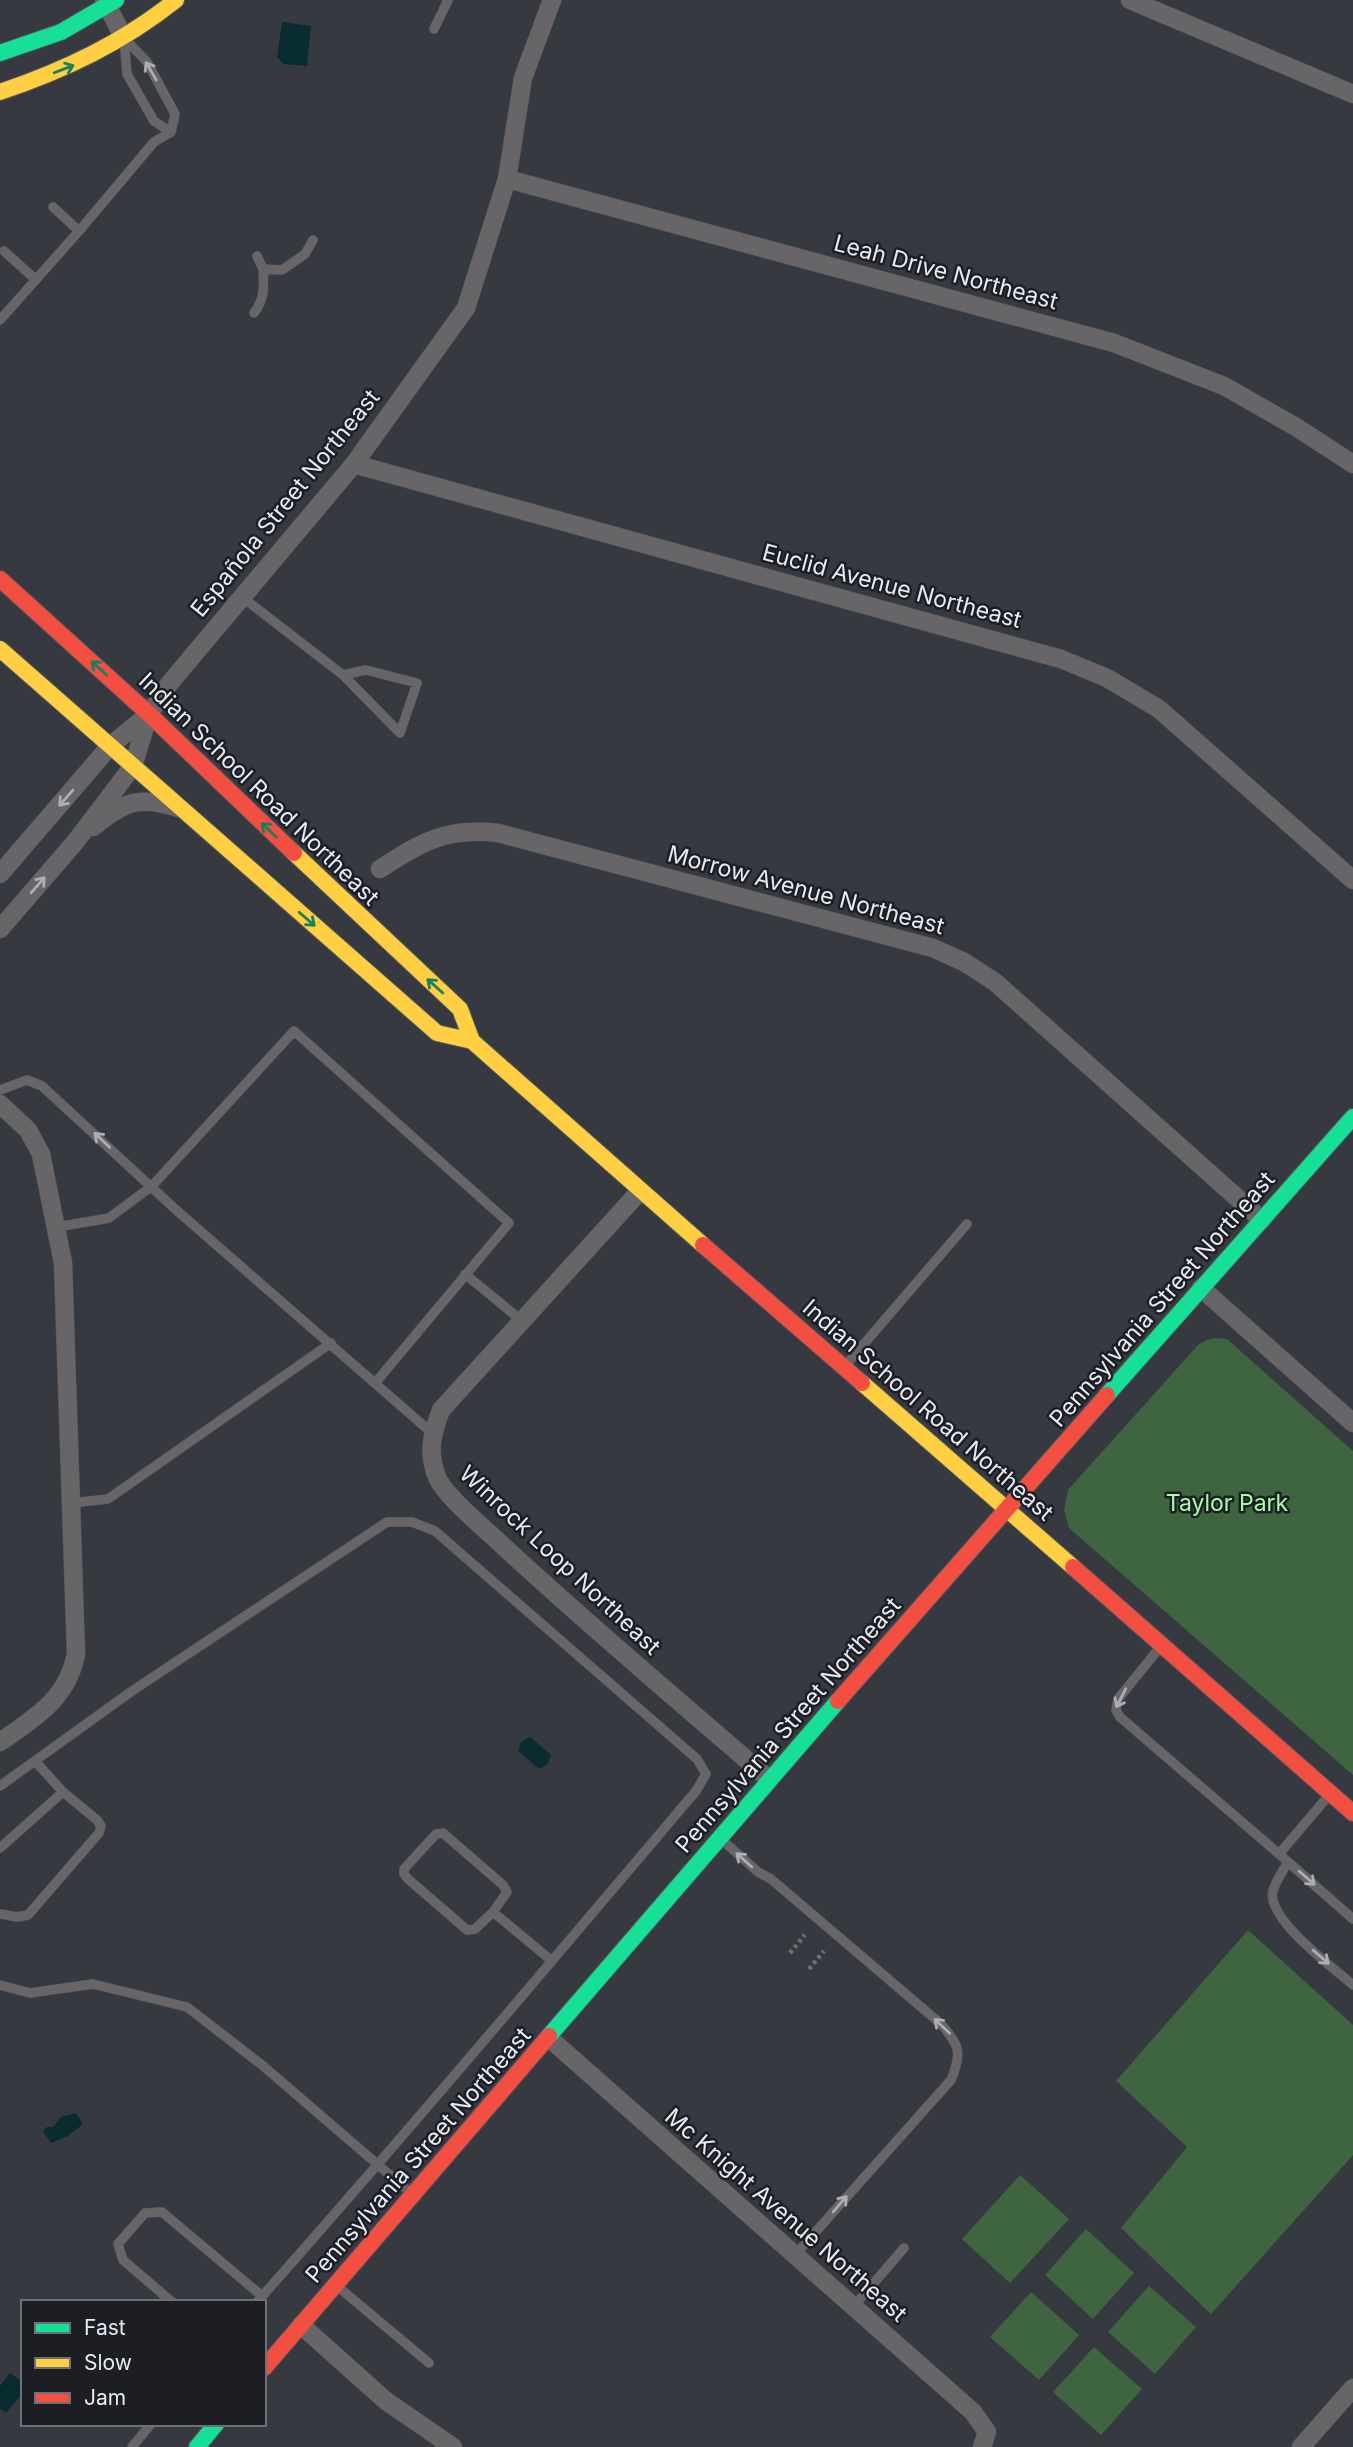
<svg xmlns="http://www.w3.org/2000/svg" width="1353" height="2447" viewBox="0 0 1353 2447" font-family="Inter,sans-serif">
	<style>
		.green { fill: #3f6540 }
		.water { fill: #082c2f }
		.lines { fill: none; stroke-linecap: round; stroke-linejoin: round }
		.lane-casing { stroke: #53565c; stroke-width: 10 }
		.street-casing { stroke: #53565c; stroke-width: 19 }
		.fast-casing { stroke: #53565c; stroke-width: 18 }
		.slow-casing { stroke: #53565c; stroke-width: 18 }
		.jam-casing { stroke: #53565c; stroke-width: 18 }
		.path { stroke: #6f6f70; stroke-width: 4.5; stroke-dasharray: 3.5 3.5; stroke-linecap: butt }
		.lane { stroke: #676567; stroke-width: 9 }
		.street { stroke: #676567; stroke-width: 18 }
		.fast { stroke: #16e098; stroke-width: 16 }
		.slow { stroke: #ffcf43; stroke-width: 16 }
		.jam { stroke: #f24e42; stroke-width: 16 }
		.oneway { stroke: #197f5e }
		.oneway2 { stroke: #adaeb3 }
		.labels { text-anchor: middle; stroke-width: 5; stroke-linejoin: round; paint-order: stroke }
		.street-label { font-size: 23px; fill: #e7eaf2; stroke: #1c1e24 }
		.park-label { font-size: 23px; fill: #aafaa9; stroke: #1c1e24 }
	</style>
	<rect width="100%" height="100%" fill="#363940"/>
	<!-- green -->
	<path class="green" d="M1215,1338L1227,1339L1353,1451V1775L1069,1528L1064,1510L1068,1490L1198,1345L1207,1340Z
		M1248,1930L1353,2025V2155L1211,2314L1121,2228L1187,2147L1116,2081Z
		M1020,2175L1069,2219L1010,2283L962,2239Z
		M1086,2229L1134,2273L1093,2319L1045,2275Z
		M1149,2286L1196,2327L1155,2374L1108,2332Z
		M1031,2292L1079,2335L1039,2380L990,2337Z
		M1094,2347L1142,2389L1101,2435L1053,2392Z"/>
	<!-- water -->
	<path class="water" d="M282,22L311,26L307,66L283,64L277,57Z
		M530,1737L551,1755L548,1764L539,1769L518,1751L521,1742Z
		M76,2113L83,2124L68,2136L51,2143L43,2131L47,2127H53L61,2117Z
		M10,2373L21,2381L20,2396L6,2413L0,2409V2386Z"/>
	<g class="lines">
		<!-- lane casing -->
		<g class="lane-casing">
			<path id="lane" d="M434,29L448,0
				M53,207L79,231
				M4,251L36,280
				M257,256L263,269L282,270L305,254L313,240
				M254,313C265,299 264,286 263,269
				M0,320L79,231L154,142L171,132L175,114L147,62L124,38L127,74L154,121L171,132
				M242,597L343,675L400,733L417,683L366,670L343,675
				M0,1090L27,1080L42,1086L174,1208L432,1433
				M57,1227L109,1218L152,1186L294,1031L509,1223L376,1382
				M465,1274L522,1321
				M845,1366L967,1224
				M71,1503L108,1499L331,1343
				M1161,1646L1118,1699L1116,1710L1120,1717L1279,1854
				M0,1786L132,1691L387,1522H412L435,1531L697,1759L706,1774L696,1791C551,1962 406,2134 257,2302
				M1330,1794L1279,1854L1353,1919
				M721,1839L758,1872L771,1879L941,2024C960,2045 962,2054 951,2080L795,2255
				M0,1848L63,1792L35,1761
				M1288,1862C1283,1871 1275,1882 1273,1891C1266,1919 1334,1968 1353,1985
				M493,1912L475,1929L467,1930L408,1879L404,1874V1869L436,1834L443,1833L503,1885L507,1892L493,1912L552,1961
				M0,1914L17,1917L28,1915L99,1833L101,1826L97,1820L63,1792
				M0,1985L30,1993L93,1984L187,2007L262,2065L412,2194
				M337,2286L429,2363
				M172,2302L123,2260L118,2244L145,2213L162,2212L262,2296
				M853,2307L904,2248
				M132,2447L151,2424"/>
		</g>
		<!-- street casing -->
		<g class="street-casing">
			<path id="street" d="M104,0L124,38
				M1130,0L1353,94
				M507,179L1114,343L1224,386L1296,427L1353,464
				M354,464L1061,659L1107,678L1159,709L1353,880
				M93,827C124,802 138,795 178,808
				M380,869C421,842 447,827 498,833L933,948L964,962L995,982L1262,1220
				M0,874L110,746L149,714
				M0,929L76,841L133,766L149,714L169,684L354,464L466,308L507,179L523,78L552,0
				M0,1104L28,1130L41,1154L63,1263L76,1654C68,1698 35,1718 0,1742
				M640,1191L441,1410C432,1434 427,1452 437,1477C445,1496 484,1528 500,1543C587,1624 679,1701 769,1779
				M1201,1288L1353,1423
				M549,2038L973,2412L987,2432L982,2447
				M301,2325L386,2401L453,2447
				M1301,2447L1353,2388"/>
		</g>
		<!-- fast casing -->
		<g class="fast-casing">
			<path id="fast" d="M0,53L61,32L116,0
				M1107,1395L1353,1117
				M549,2036L838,1701
				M197,2447L216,2424"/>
		</g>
		<!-- slow casing -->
		<g class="slow-casing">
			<path id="slow" d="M0,92C65,70 122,43 176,0
				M0,649L437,1033L472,1041
				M294,853L460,1009L472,1041L703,1245
				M862,1383L1073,1567"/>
		</g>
		<!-- jam casing -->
		<g class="jam-casing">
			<path id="jam" d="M0,579L149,714L294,853
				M703,1245L862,1383
				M1073,1567L1353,1813
				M838,1701L1107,1395
				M264,2368L549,2036"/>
		</g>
		<!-- path -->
		<path class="path" d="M790,1953L805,1935
			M809,1969L824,1951"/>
		<!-- lane -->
		<use href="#lane" class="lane"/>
		<!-- street -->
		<use href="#street" class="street"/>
		<!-- fast -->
		<use href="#fast" class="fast"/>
		<!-- slow -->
		<use href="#slow" class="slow"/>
		<!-- jam -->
		<use href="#jam" class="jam"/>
	</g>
	<!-- one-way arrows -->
	<defs><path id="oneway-shaft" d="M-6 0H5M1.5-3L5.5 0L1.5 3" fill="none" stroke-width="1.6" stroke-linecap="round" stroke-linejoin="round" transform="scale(1.75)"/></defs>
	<g class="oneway">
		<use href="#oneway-shaft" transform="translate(64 69) rotate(-21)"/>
		<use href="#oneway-shaft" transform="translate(99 668) rotate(-138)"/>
		<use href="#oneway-shaft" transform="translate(269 830) rotate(-136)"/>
		<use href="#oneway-shaft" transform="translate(307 919) rotate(41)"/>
		<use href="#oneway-shaft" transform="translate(435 986) rotate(-138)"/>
	</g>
	<g class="oneway2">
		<use href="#oneway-shaft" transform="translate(151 71) rotate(-120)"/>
		<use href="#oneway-shaft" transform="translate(66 798) rotate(131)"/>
		<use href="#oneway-shaft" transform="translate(38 885) rotate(-49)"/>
		<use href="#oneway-shaft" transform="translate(102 1140) rotate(-137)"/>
		<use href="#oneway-shaft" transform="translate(1121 1698) rotate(117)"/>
		<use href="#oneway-shaft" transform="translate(744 1860) rotate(-138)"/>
		<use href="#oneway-shaft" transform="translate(1307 1878) rotate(41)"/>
		<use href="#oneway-shaft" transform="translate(1321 1957) rotate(41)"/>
		<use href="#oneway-shaft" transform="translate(942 2026) rotate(-137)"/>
		<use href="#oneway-shaft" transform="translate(840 2204) rotate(-49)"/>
	</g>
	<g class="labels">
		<!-- street labels -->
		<g class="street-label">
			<text transform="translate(946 272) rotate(15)" y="8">Leah Drive Northeast</text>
			<text transform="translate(285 503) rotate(-51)" y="8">Española Street Northeast</text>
			<text transform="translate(892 586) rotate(15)" y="8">Euclid Avenue Northeast</text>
			<text transform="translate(259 789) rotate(44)" y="8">Indian School Road Northeast</text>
			<text transform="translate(806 890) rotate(15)" y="8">Morrow Avenue Northeast</text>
			<text transform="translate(1162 1299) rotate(-49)" y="8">Pennsylvania Street Northeast</text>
			<text transform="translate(928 1410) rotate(41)" y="8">Indian School Road Northeast</text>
			<text transform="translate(560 1560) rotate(43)" y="8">Winrock Loop Northeast</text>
			<text transform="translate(788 1725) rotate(-49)" y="8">Pennsylvania Street Northeast</text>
			<text transform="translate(418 2155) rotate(-49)" y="8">Pennsylvania Street Northeast</text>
			<text transform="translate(786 2215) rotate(41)" y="8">Mc Knight Avenue Northeast</text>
		</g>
		<!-- park labels -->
		<g class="park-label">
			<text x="1227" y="1511">Taylor Park</text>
		</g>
	</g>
	<!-- legend -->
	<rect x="21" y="2300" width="245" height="126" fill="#1c1e24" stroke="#6d7076" stroke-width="2"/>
	<rect x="35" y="2323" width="35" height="10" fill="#16e098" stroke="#6d7076" stroke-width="2"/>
	<text x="84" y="2335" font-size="21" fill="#e7eaf2">Fast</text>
	<rect x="35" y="2358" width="35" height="10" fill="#ffcf43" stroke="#6d7076" stroke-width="2"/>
	<text x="84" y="2370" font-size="21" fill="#e7eaf2">Slow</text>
	<rect x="35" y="2393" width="35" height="10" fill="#f24e42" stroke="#6d7076" stroke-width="2"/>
	<text x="84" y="2405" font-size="21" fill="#e7eaf2">Jam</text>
</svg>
